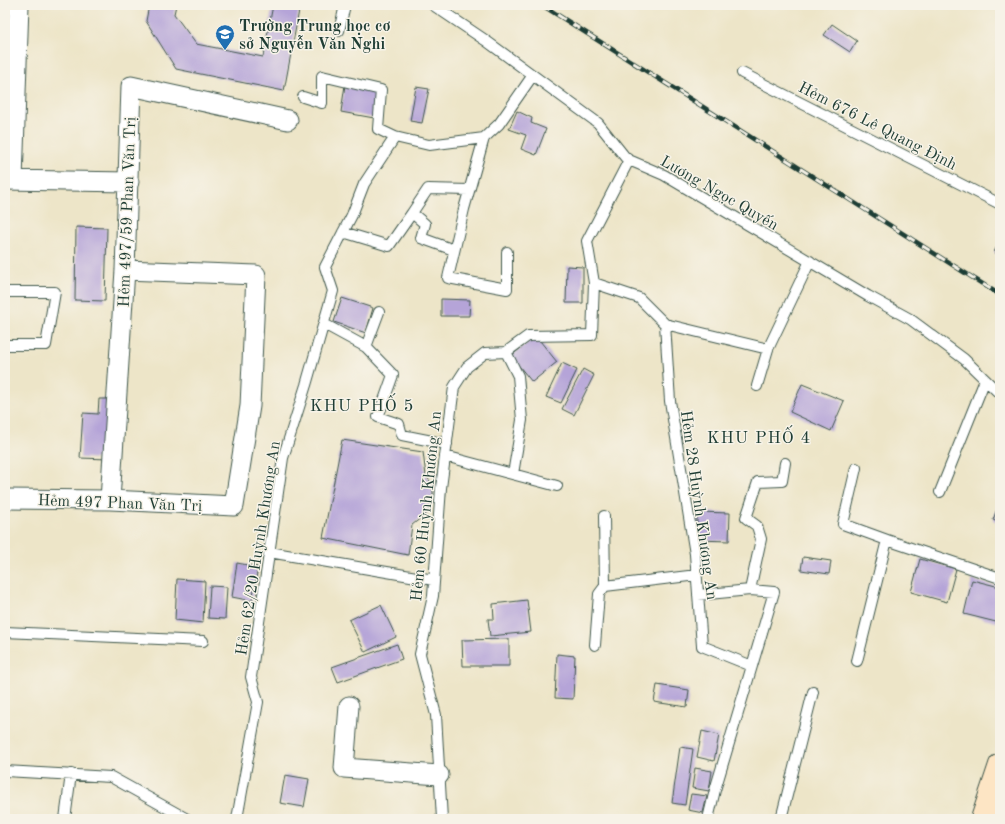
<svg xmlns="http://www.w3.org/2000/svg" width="1005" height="824" viewBox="0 0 1005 824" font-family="'Old Standard TT',serif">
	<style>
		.building { fill: #b5a4d8 }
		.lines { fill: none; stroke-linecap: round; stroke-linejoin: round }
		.lane-casing { stroke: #3e564a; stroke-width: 12 }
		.street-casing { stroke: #3e564a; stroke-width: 21 }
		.secondary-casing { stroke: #3e564a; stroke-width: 24 }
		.lane { stroke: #fff; stroke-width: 10 }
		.street { stroke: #fff; stroke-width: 19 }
		.secondary { stroke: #fde5c4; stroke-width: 22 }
		.rail-casing { stroke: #1f3d34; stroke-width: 4.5 }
		.rail { stroke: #f7f3e8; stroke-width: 3; stroke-dasharray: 9; stroke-linecap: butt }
		.labels { text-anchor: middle; stroke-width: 3; stroke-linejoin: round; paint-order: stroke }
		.poi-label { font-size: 16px; font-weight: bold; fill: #1f3d34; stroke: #f7f3e8; text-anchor: start }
		.street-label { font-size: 16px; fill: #1f3d34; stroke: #f7f3e8 }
		.neighbourhood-label { font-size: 17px; letter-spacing: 1px; fill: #1f3d34; stroke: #f7f3e8 }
	</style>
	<rect width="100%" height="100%" fill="#f7f3e8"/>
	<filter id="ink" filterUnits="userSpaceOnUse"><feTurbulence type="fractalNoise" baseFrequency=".025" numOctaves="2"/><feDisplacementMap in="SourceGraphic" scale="8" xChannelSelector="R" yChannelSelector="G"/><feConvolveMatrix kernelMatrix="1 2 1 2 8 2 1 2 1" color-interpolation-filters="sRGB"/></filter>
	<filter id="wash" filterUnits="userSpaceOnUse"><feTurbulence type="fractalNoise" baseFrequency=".012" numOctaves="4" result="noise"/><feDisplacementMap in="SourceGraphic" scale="16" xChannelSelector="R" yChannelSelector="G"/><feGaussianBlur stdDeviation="0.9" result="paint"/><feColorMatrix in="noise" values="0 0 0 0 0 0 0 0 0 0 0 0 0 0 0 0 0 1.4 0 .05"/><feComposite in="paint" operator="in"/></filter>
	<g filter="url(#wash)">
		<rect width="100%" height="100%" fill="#ede5c8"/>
		<g id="blocks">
			<!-- building -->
			<path class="building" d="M149,5H176L174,14L196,44L263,57L273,5H300L284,91L176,69L146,21Z
				M832,24L857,41L850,52L824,35Z
				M345,85L378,90L374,118L341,112Z
				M416,87L429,89L422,123L410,121Z
				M517,111L532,118L531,123L546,129L536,155L521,149L526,135L509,129Z
				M76,227L107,228L105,301L75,300Z
				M1000,241V256L994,252Z
				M567,266L583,267V303H566Z
				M342,298L373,308L366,333L334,322Z
				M441,299L470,300L469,316H441Z
				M536,336L557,362L532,382L511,356Z
				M562,363L577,370L561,403L546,397Z
				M583,369L594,375L574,415L562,409Z
				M802,384L844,401L831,431L790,412Z
				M99,399H111L108,459L80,458L83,413L98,414Z
				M342,440L423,452L426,476L433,485V500L426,514L412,525L408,555L323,538Z
				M998,506H1000V523L993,520Z
				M697,512L730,513L729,541L697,540Z
				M803,557L831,561L829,574L801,570Z
				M920,559L956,569L947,602L911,592Z
				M237,563L258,567L252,601L232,597Z
				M177,579L205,581L203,623L175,620Z
				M972,580L1000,587V623L964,614Z
				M210,586L227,587L225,619L208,618Z
				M527,600L531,632L490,636L488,619H494L493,604Z
				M381,605L396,637L365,652L349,620Z
				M509,639V666H463L462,640Z
				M397,644L402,659L338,682L332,667Z
				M557,654L575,656L573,699L555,698Z
				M657,685L689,690L687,707L654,702Z
				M702,731L719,735L714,761L697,757Z
				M680,747L693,749L685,805L672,803Z
				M695,768L712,771L709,791L692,788Z
				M285,775L309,779L304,807L280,803Z
				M691,794L707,796L703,813L688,810Z"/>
		</g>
	</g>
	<g filter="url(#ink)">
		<use href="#blocks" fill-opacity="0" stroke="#3e564a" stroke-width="1"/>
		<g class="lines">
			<!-- lane casing -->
			<g class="lane-casing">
				<path id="lane" d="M433,5L485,40L598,123L625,157L629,160L664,175L868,296L910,319L964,359L1000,394
					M339,31L345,5
					M742,73L1000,204
					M303,97L322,103V76L381,90L378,129L395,137L429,145L484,138L499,124L533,75
					M484,138L464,209L448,278L507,289V252
					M343,232L389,246L412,213
					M454,250L421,238L425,224L412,213L428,189L469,190
					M594,283L639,298L665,324L768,349
					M5,292H55L46,345H5
					M324,324L366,347L393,375L378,417L399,424L402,435L447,444
					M665,324L670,401L695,554L702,646L752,666L715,790L708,819
					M366,347L379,312
					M506,352L528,336L592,335L594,283L587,241L629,160
					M757,386L768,349L810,261
					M445,456L557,486
					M856,468L843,524L887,540
					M940,492L985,380
					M269,552L434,580
					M605,586L697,575
					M750,590L774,592L752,666
					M698,595L750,590L761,539L757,526L746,518L758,482L782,481L785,463
					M5,632L203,641
					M595,645L599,594L605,586L604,516
					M857,661L887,540L1000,578
					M5,771L111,777L187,819
					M65,819L71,774
					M237,819L258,702L251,677L283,458L306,385L333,291L325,267L352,215L364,184L395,137
					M442,819L436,715L420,654L433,596L441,488L454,387L467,367L485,353L506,352L518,376L522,420L513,474
					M781,819L813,692"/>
			</g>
			<!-- street casing -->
			<g class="street-casing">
				<path id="street" d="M5,180L129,182
					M13,180L19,5
					M5,499L110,500L234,506L250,406L256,275L125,270
					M110,500L125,270L131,86L288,120
					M349,706L344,768L439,775"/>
			</g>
			<!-- secondary casing -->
			<g class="secondary-casing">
				<path id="secondary" d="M982,819L1000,765"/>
			</g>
			<!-- lane -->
			<use href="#lane" class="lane"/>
			<!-- street -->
			<use href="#street" class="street"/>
			<!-- secondary -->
			<use href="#secondary" class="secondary"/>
			<!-- rail casing -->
			<g class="rail-casing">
				<path id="rail" d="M542,5L1000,295"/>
			</g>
			<!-- rail -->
			<use href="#rail" class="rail"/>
		</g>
	</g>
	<!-- icons -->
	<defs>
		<g id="school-pin" transform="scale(1)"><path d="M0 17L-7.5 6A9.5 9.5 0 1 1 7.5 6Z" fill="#1f6fb2" stroke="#f7f3e8"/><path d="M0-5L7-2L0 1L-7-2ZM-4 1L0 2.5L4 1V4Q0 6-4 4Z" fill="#fff"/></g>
	</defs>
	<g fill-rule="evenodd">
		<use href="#school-pin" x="225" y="34"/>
	</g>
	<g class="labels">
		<!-- poi labels -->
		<g class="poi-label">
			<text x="239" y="31">Trường Trung học cơ<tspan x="239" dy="18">sở Nguyễn Văn Nghi</tspan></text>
		</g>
		<!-- street labels -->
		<g class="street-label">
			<text transform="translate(878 125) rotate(27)" y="6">Hẻm 676 Lê Quang Định</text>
			<text transform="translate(720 192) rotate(30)" y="6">Lương Ngọc Quyến</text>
			<text transform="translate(126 212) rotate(-88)" y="6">Hẻm 497/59 Phan Văn Trị</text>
			<text transform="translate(120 502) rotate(2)" y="6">Hẻm 497 Phan Văn Trị</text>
			<text transform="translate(700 505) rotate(82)" y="6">Hẻm 28 Huỳnh Khương An</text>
			<text transform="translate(425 506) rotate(-84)" y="6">Hẻm 60 Huỳnh Khương An</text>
			<text transform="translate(257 548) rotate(-81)" y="6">Hẻm 62/20 Huỳnh Khương An</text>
		</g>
		<!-- neighbourhood labels -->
		<g class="neighbourhood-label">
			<text x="362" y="411">KHU PHỐ 5</text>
			<text x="759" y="443">KHU PHỐ 4</text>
		</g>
	</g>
	<!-- margin -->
	<rect width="1005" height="824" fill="none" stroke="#f7f3e8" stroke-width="20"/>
</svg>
